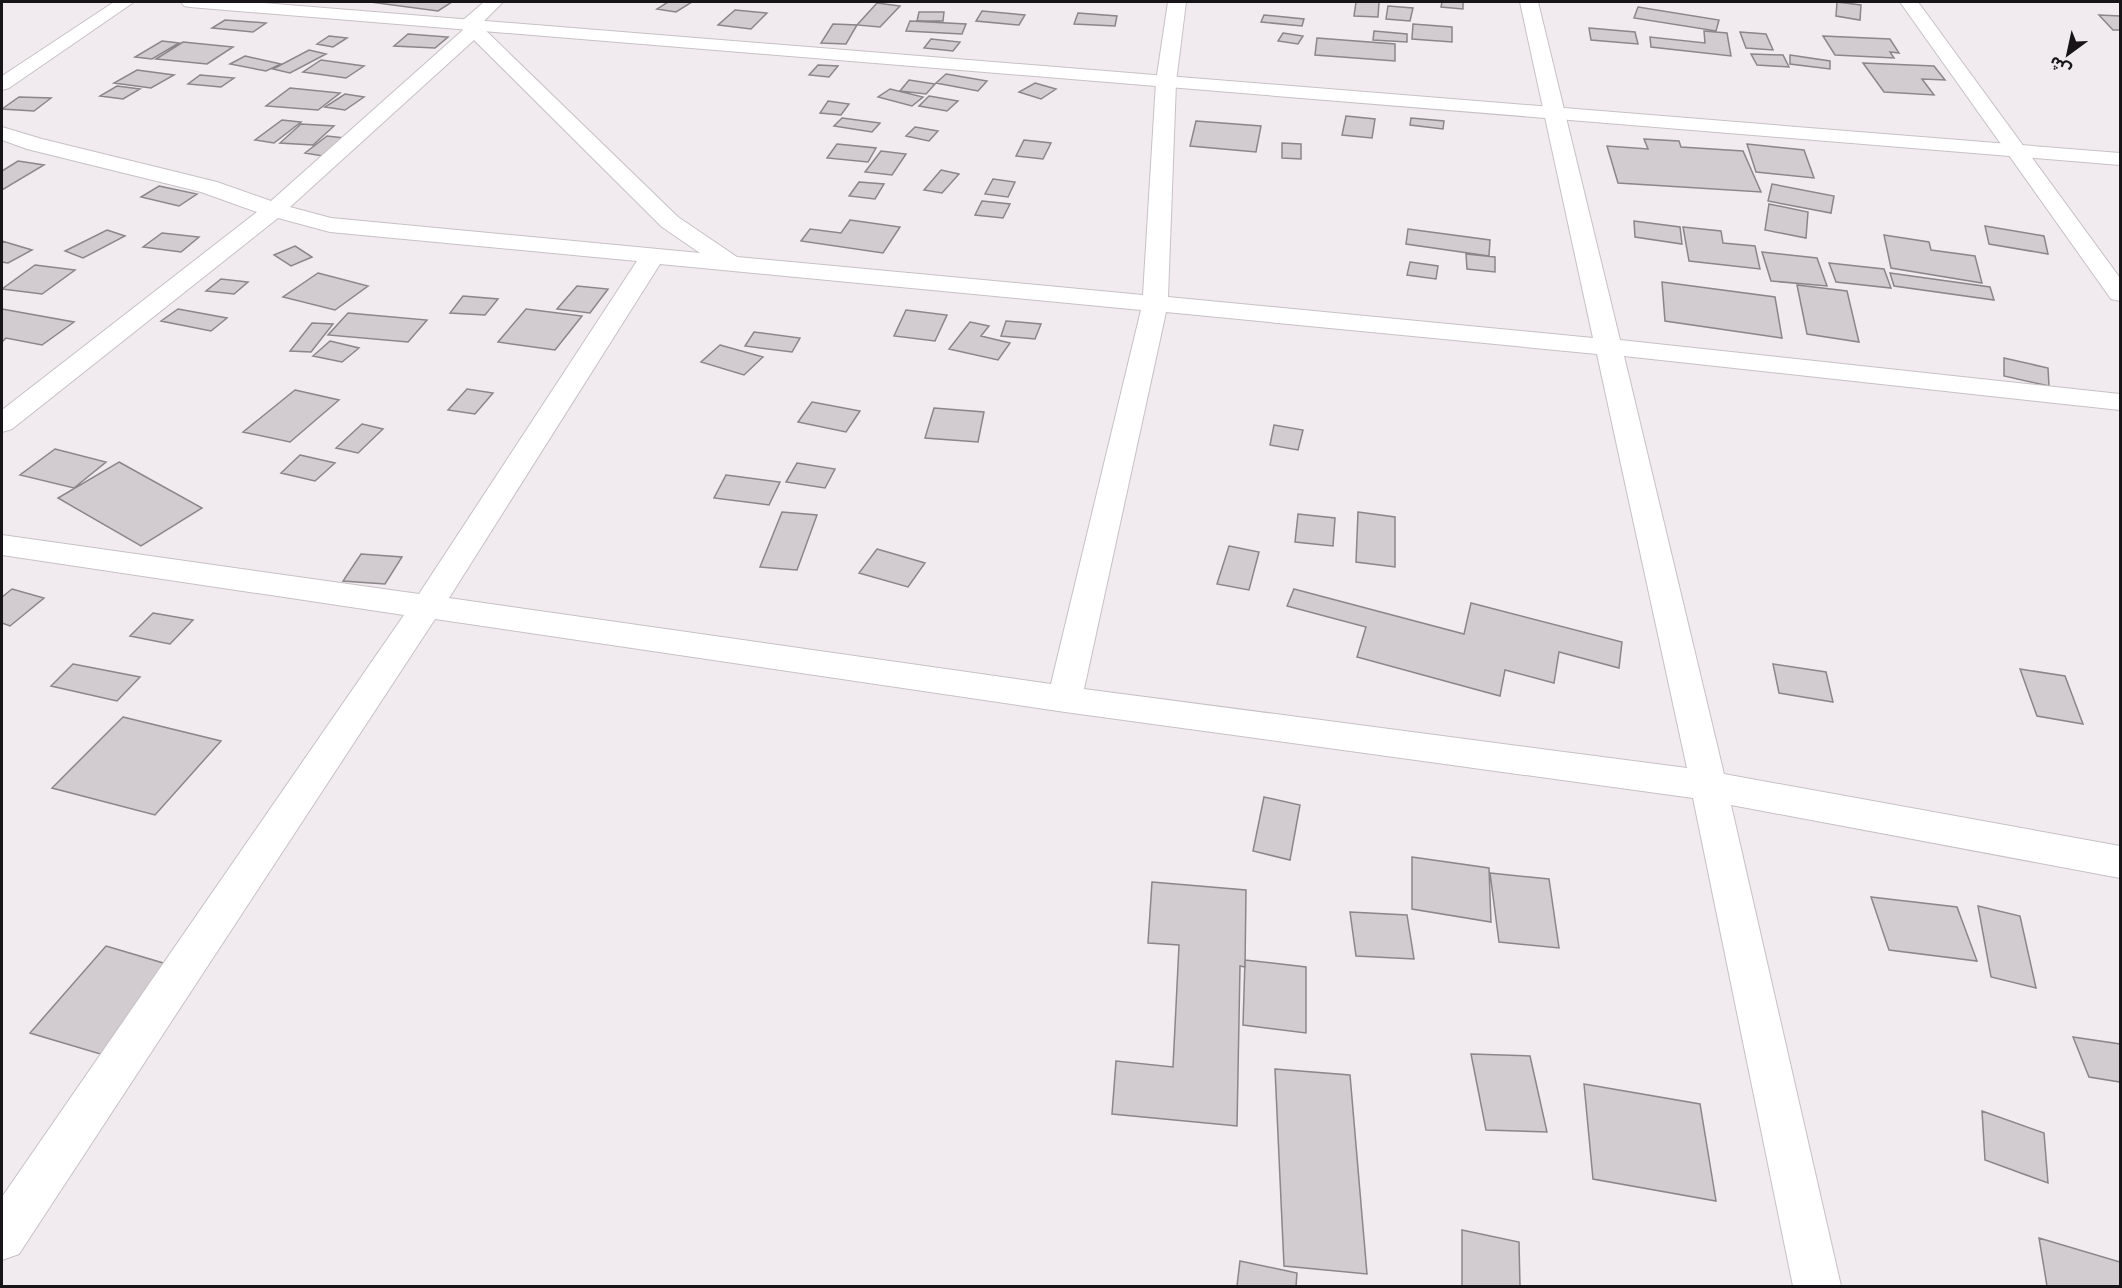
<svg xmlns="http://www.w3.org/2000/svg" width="2122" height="1288" viewBox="0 0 2122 1288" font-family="Manrope,'Noto Sans Arabic',sans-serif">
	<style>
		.building { fill: #d2ccd0; stroke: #8b868a; stroke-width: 1.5 }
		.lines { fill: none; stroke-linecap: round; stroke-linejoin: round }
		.minor-casing { stroke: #c7c1c5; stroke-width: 2 }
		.tertiary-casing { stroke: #c7c1c5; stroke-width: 2 }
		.minor { fill: #fff; fill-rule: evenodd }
		.tertiary { fill: #fff; fill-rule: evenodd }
	</style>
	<rect width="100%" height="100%" fill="#f1ebef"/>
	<!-- building -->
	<path class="building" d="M370,2H452L438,11Z
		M668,2H692L676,12L657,9Z
		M1356,2H1379L1378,17L1354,16Z
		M1442,2H1463V9L1441,7Z
		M1837,2L1861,5L1860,20L1836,16Z
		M877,3L900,6L880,27L857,25Z
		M1388,6L1413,8L1410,21L1386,19Z
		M1638,7L1719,20L1716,31L1634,18Z
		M735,10L767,13L751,29L718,25Z
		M982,11L1025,15L1019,25L976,21Z
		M919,12H944L943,21H917Z
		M1078,13L1117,16L1115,26L1074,24Z
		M1264,15L1304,19L1302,26L1261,22Z
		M2099,15L2120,16V30H2113Z
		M225,20L266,23L253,32L212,28Z
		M910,21L966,24L962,34L906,31Z
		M833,24L857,25L846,44L821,43Z
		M1413,24L1452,27V42L1412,39Z
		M1589,28L1635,32L1638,44L1591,40Z
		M1374,31L1407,34V42L1373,40Z
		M1704,31L1727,33L1731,56L1651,47L1650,37L1705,43Z
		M1740,32L1766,34L1773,50L1746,48Z
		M1283,33L1303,36L1298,44L1278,41Z
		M408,34L448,37L435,48L394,46Z
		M329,36L347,38L333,47L317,44Z
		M1823,36L1890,39L1899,53L1890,52L1894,58L1835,55Z
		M1317,38L1395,44V61L1315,55Z
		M931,39L960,42L953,51L924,48Z
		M162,41L179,43L152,59L135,57Z
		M183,42L233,47L207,64L156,59Z
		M309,50L326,54L290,73L273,69Z
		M1751,54L1783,55L1789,67L1757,65Z
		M1790,55L1830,61V69L1790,64Z
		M245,56L281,64L266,71L230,64Z
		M321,60L364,66L346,78L303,72Z
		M1863,63L1934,66L1945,80L1922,79L1934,95L1884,92Z
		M818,65L838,66L829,77L809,75Z
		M137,70L174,75L151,88L114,83Z
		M946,74L987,81L978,91L936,83Z
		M200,75L234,78L221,87L188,84Z
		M909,80L935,84L926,94L900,91Z
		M1035,83L1056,89L1041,99L1019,92Z
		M117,86L140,89L123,99L100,96Z
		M290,88L340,93L318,110L266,106Z
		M890,89L923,97L912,106L878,97Z
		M345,94L364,97L345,110L325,107Z
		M929,96L958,101L947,111L919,106Z
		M19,97L51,98L34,111L2,109Z
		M828,101L849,104L841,115L820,113Z
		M1346,116L1375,119L1372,138L1342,135Z
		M842,118L880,123L872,132L834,126Z
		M1411,118L1444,121L1443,129L1410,125Z
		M282,120L301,122L274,143L255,140Z
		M1196,121L1261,126L1256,152L1190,146Z
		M301,124L334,126L313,145L280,143Z
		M915,127L938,131L929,141L906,136Z
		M327,136L345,138L323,156L305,153Z
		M1644,139L1679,141L1681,147L1743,151L1761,192L1618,183L1607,146L1648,149Z
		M1024,140L1051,143L1043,159L1016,156Z
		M1282,143L1301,144V159L1282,158Z
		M837,144L876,148L868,162L827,158Z
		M1747,144L1804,150L1814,178L1756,172Z
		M881,151L906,154L892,175L865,172Z
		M18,161L44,165L2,190V171Z
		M941,170L959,174L942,193L924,190Z
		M993,179L1015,182L1008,197L985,194Z
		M859,182L884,184L875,199L849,196Z
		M1772,184L1834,196L1831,213L1768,201Z
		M159,186L197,194L179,206L141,197Z
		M982,201L1010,204L1003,218L975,215Z
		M1769,204L1808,212L1806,238L1765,230Z
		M850,220L900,227L883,253L801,241L810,229L841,233Z
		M1634,221L1680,227L1682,244L1635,237Z
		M1985,226L2044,236L2048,254L1989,244Z
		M1683,227L1721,231L1723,243L1755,246L1760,269L1689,261Z
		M1408,229L1490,240L1489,256L1406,244Z
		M107,230L125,236L83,258L65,251Z
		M162,233L199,237L181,252L143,247Z
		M1884,235L1929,242L1931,250L1975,256L1982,283L1891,268Z
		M2,241L32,250L8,263L2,262Z
		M295,246L312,257L291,266L274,255Z
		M1762,252L1817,258L1827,286L1771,281Z
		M1466,254L1495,257V272L1467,269Z
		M1410,262L1438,266L1436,279L1407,275Z
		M1829,263L1884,269L1891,288L1836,282Z
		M35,265L75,270L42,294L2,289Z
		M318,273L368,286L335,310L283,297Z
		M1890,273L1990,287L1994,300L1894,286Z
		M221,279L248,282L234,294L206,291Z
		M1662,282L1775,297L1782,338L1665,321Z
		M1797,285L1847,291L1859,342L1807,334Z
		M577,286L608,289L590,313L557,309Z
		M463,296L498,299L485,315L450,313Z
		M2,309L74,322L42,345L6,338L2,342Z
		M178,309L227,318L211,331L161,321Z
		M526,309L582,316L555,350L498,342Z
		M906,310L947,315L935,341L894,336Z
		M348,313L427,320L408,342L328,335Z
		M1006,321L1041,324L1035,339L1001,336Z
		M970,322L989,326L981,336L1010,343L998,360L949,349Z
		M312,323L333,324L311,352L290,351Z
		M754,332L800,338L792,352L745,346Z
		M330,341L359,348L342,362L313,356Z
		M720,345L763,357L744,375L701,362Z
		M2004,358L2048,368L2049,386L2004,376Z
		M467,389L493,393L475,414L448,410Z
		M295,390L339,400L290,442L243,432Z
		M812,402L860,411L846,432L798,422Z
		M934,408L984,412L978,442L925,438Z
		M362,424L383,429L358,453L336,448Z
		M1274,425L1303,430L1298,450L1270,445Z
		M55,449L106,462L74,488L20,475Z
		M300,455L335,463L315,481L281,473Z
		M119,462L202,508L141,546L58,498Z
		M797,463L835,469L825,488L786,482Z
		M726,475L780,482L769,505L714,498Z
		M782,512L817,515L797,570L760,567Z
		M1358,512L1395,517V567L1356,562Z
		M1298,514L1335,518L1333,546L1295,542Z
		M1229,546L1259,552L1249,590L1217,584Z
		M877,549L925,563L908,587L859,573Z
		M361,554L402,557L385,584L343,581Z
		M12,589L44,598L10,626L2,623V597Z
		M1294,589L1464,634L1471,603L1622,642L1619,668L1559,652L1554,683L1505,670L1500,696L1357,657L1366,627L1287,606Z
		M153,613L193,620L170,644L130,636Z
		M73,664L140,677L117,701L51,686Z
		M1773,664L1826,672L1833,702L1779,693Z
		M2020,669L2065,676L2083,724L2037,716Z
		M123,717L221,741L155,815L52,788Z
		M1264,797L1300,805L1290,860L1253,851Z
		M1412,857L1489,868L1491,922L1412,909Z
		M1490,873L1549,879L1559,948L1499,942Z
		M1152,882L1246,890L1245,967L1240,966L1237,1126L1112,1114L1116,1061L1173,1067L1179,945L1148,943Z
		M1871,897L1957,907L1977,961L1889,950Z
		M1978,906L2020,916L2036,988L1991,977Z
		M1350,912L1407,915L1414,959L1356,956Z
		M106,946L180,968L107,1056L30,1033Z
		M1245,960L1306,967V1033L1243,1025Z
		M2073,1037L2120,1044V1082L2089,1077Z
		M1471,1054L1530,1056L1547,1132L1486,1130Z
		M1275,1069L1350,1075L1367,1274L1284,1266Z
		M1584,1084L1700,1104L1716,1201L1593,1179Z
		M1982,1111L2044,1133L2048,1183L1985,1160Z
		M1462,1230L1519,1242L1520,1286H1462Z
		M2039,1238L2120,1262V1286H2047Z
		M1240,1261L1297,1273L1296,1286H1237Z"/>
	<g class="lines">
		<!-- minor casing -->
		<g class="minor-casing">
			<path id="minor" d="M114,2H134L9,88L2,90V76Z
				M484,2H503L480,25L678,217L737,257L1143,295L1156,82L1168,2H1186L1176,82L1168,297L1593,338L1520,2H1538L1620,340L2120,394V410L1624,356L1724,774L2120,846V878L1731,805L1841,1286H1793L1693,798L1065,712L435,619L19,1254L2,1260V1197L404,615L2,555V535L419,594L637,261L330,232L278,218L12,429L2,432V410L257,212L201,192L27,149L2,140V127L42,139L217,182L271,201L463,30L460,25L462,21ZM474,40L662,227L700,253L331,218L290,207ZM660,264L1141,310L1051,684L449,598ZM1166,312L1597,354L1687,768L1084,689Z
				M1900,2H1918L2120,278V301L2111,299Z"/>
		</g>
		<!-- tertiary casing -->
		<g class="tertiary-casing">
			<path id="tertiary" d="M181,2H250L2120,153V165L190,7L184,6Z"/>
		</g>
		<!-- minor -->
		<use href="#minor" class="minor"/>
		<!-- tertiary -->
		<use href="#tertiary" class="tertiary"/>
	</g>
	<!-- border -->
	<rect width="2122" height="1288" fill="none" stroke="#171517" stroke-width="6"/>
	<!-- north arrow -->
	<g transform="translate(2068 54) rotate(213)" stroke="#f1ebef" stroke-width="4.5" paint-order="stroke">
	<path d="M0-4.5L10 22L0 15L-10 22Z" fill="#171517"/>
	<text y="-9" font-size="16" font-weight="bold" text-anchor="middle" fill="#171517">ش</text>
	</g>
</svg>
